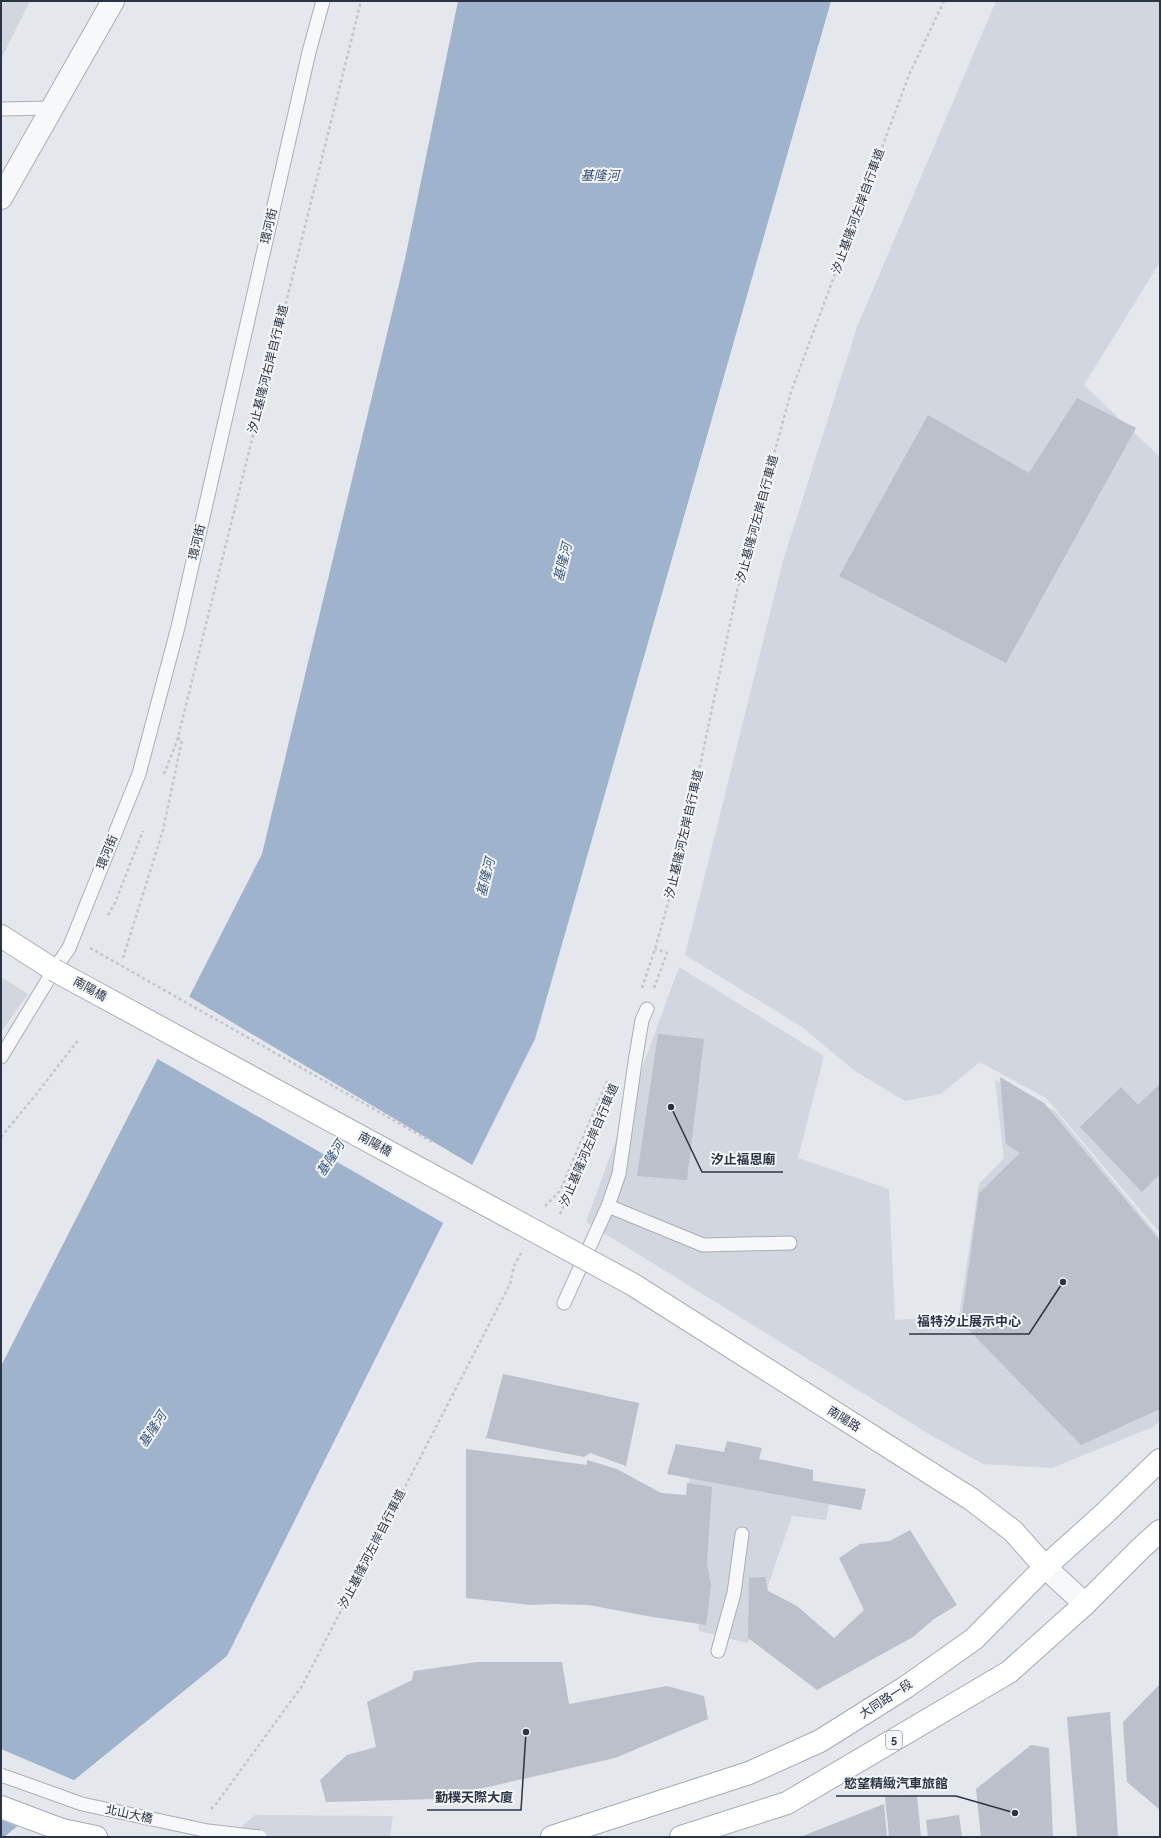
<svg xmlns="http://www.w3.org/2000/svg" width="1161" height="1838" viewBox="0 0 1161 1838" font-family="Raleway,'Noto Sans TC',sans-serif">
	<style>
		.built { fill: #d2d6de }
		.water { fill: #9fb4cc }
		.pier { fill: #e4e7ec }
		.building { fill: #bbc0ca }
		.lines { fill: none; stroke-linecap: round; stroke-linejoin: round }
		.lane-casing { stroke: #a9aeb7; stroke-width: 15 }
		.street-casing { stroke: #a9aeb7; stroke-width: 24 }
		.secondary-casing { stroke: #a9aeb7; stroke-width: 24 }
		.primary-casing { stroke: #a3abb8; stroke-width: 24 }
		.path { stroke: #c2c5cb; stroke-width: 2.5; stroke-dasharray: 3 3; stroke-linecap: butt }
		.lane { stroke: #f7f8fa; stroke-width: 13 }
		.street { stroke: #f7f8fa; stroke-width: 22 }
		.secondary { stroke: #fff; stroke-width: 22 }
		.primary { stroke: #fff; stroke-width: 22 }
		.lane-bridge-casing { stroke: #a9aeb7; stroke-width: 15; stroke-linecap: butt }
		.secondary-bridge-casing { stroke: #a9aeb7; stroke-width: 24; stroke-linecap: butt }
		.path-bridge { stroke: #c2c5cb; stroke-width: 2.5; stroke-dasharray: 3 3; stroke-linecap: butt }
		.lane-bridge { stroke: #f7f8fa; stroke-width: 13 }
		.secondary-bridge { stroke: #fff; stroke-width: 22 }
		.labels { text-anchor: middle; stroke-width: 4; stroke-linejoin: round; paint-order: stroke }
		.shield { fill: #f4f6f9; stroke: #676e7b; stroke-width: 1 }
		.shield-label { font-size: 11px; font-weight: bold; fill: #2b3445 }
		.street-label { font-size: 12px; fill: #2b3445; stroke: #f4f6f9 }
		.water-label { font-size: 13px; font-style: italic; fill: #34527a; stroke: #f4f6f9 }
		.leader { fill: none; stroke: #2b3445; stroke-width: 1.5 }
		.callout-dot { fill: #2b3445; stroke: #f4f6f9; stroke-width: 1.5 }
		.callout-label { font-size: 13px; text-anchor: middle; font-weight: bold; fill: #2b3445; stroke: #f4f6f9; stroke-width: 4; stroke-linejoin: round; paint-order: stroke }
	</style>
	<rect width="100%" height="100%" fill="#e4e7ec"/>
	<!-- built -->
	<path class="built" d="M1,1H30L1,59Z
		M996,1H1160V262L1084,385L1160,457V1233L1046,1098L980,1062L941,1094L905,1101L855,1071L802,1027L685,955L783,561L857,327Z
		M679,967L824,1056L798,1158L889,1189L895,1320L959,1316L979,1184L1004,1158L995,1080L1055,1111L1160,1238V1421L1153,1427L1052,1468L983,1464L929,1434L586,1222Z
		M1,977L28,994L1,1032Z
		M694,1458L833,1484L826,1520L792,1516L748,1643L699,1631L687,1491Z
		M255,1815L393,1816L390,1837H230Z"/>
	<!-- water -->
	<path class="water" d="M458,1H831L535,1039L227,1656L4,1837H1V1366L262,854L405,259Z"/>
	<!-- pier -->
	<path class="pier" d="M188,996L474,1166L445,1224L156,1058Z
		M1,1749L76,1781L19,1827L1,1820Z"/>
	<!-- building -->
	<path class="building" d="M1077,398L1136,428L1006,663L839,576L928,415L1029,473Z
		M658,1034L704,1039L687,1180L637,1176Z
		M1000,1077L1044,1103L1160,1241V1409L1081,1445L961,1322L979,1193L1020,1153L1006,1144Z
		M1160,1084V1174L1142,1192L1080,1127L1121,1087L1138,1105Z
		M503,1374L639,1403L626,1466L590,1453L584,1457L486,1438Z
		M727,1441L762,1448L759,1459L813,1470V1481L866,1489L861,1510L667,1474L676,1444L724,1452Z
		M466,1449L587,1465V1460L617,1469L661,1493L686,1495L687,1483L712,1487L707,1564L711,1585L706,1625L647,1616L589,1605L555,1604L530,1605L466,1598Z
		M910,1530L957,1605L934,1619L913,1637L817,1690L748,1638L749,1578L765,1577L768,1591L797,1606L834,1638L864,1610L839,1558L860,1544L890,1541Z
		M477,1662H562L569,1704L667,1686L704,1696L708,1719L615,1758L435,1799L326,1802L320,1780L347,1755L376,1747L367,1702L412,1680L414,1671Z
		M1160,1684V1810L1127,1782L1123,1722Z
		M1110,1712L1118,1837H1077L1067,1717Z
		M1031,1745L1049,1748L1053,1837H981L976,1789Z
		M917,1795L921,1837H889L885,1797Z
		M884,1804L887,1837H800Z
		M959,1815L962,1837H928L926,1820Z"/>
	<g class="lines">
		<!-- lane casing -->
		<g class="lane-casing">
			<path id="lane" d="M1,109L52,108
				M1,1057L54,970L69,948L139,774L178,627L309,52L323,1
				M608,1206L703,1245L790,1243
				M564,1303L608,1206L619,1174L635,1062L642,1020L647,1009
				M718,1651L734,1593L742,1534"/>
		</g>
		<!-- street casing -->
		<g class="street-casing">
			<path id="street" d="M1,198L113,1
				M1045,1567L1085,1604"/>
		</g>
		<!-- secondary casing -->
		<g class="secondary-casing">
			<path id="secondary" d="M1,936L54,970
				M632,1284L971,1499L1013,1531L1045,1567"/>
		</g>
		<!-- primary casing -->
		<g class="primary-casing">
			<path id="primary" d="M1,1807L62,1830L96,1837
				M552,1837L749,1773L820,1741L906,1687L974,1639L1045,1567L1104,1514L1160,1460
				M681,1837L787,1803L1009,1672L1085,1604L1141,1548L1160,1531"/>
		</g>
		<!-- path -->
		<path class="path" d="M164,774L177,741L361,1
			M108,915L115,903L143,831
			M123,958L163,830L182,740L177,738
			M642,988L655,949L680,860L737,591L791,392L909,75L944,1
			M654,988L667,953L655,949
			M1,1137L34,1097L79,1039
			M545,1206L560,1191L608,1079
			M560,1214L604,1110
			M211,1809L216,1804L302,1686L510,1284L514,1266L521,1253"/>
		<!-- lane -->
		<use href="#lane" class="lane"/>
		<!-- street -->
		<use href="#street" class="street"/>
		<!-- secondary -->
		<use href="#secondary" class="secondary"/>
		<!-- primary -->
		<use href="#primary" class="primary"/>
		<!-- lane-bridge casing -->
		<g class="lane-bridge-casing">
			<path id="lane-bridge" d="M1,1775L82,1804L208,1831L260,1837"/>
		</g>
		<!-- secondary-bridge casing -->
		<g class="secondary-bridge-casing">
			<path id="secondary-bridge" d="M54,970L632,1284"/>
		</g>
		<!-- path-bridge -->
		<path class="path-bridge" d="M90,948L432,1142"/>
		<!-- lane-bridge -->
		<use href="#lane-bridge" class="lane-bridge"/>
		<!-- secondary-bridge -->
		<use href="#secondary-bridge" class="secondary-bridge"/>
	</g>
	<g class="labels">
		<!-- shield labels -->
		<rect class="shield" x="886" y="1731" width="16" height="18" rx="3"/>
		<g class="shield-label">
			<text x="894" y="1744">5</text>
		</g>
		<!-- street labels -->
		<g class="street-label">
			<text transform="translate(858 211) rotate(-70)" y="4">汐止基隆河左岸自行車道</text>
			<text transform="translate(269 226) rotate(-77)" y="4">環河街</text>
			<text transform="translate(268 369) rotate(-76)" y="4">汐止基隆河右岸自行車道</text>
			<text transform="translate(757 519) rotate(-75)" y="4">汐止基隆河左岸自行車道</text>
			<text transform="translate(197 542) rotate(-77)" y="4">環河街</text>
			<text transform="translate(684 834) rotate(-77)" y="4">汐止基隆河左岸自行車道</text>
			<text transform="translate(107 852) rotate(-68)" y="4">環河街</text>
			<text transform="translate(90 989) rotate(29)" y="4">南陽橋</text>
			<text transform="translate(375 1144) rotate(29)" y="4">南陽橋</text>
			<text transform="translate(589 1145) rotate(-67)" y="4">汐止基隆河左岸自行車道</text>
			<text transform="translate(844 1419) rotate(32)" y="4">南陽路</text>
			<text transform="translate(372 1549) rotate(-63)" y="4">汐止基隆河左岸自行車道</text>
			<text transform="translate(886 1699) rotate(-33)" y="4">大同路一段</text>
			<text transform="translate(129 1814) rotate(12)" y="4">北山大橋</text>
		</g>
		<!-- water labels -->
		<g class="water-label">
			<text x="600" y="180">基隆河</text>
			<text transform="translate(562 562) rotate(-76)" y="5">基隆河</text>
			<text transform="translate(485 877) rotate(-76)" y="5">基隆河</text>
			<text transform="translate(330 1158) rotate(-57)" y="5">基隆河</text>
			<text transform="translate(152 1429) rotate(-57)" y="5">基隆河</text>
		</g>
	</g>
	<!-- callouts -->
	<path class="leader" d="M671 1107L702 1172H783M1063 1282L1029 1334H909M1015 1813L956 1796H836M526 1732L521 1810H427"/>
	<g class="callout-dot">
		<circle cx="671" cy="1107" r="4"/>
		<circle cx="1063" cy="1282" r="4"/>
		<circle cx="1015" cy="1813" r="4"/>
		<circle cx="526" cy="1732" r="4"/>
	</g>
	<g class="callout-label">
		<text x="743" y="1164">汐止福恩廟</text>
		<text x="969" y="1326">福特汐止展示中心</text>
		<text x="896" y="1788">慾望精緻汽車旅館</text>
		<text x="474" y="1802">勤樸天際大廈</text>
	</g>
	<!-- border -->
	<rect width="1161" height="1838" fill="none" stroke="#2b3445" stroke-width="4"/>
</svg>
